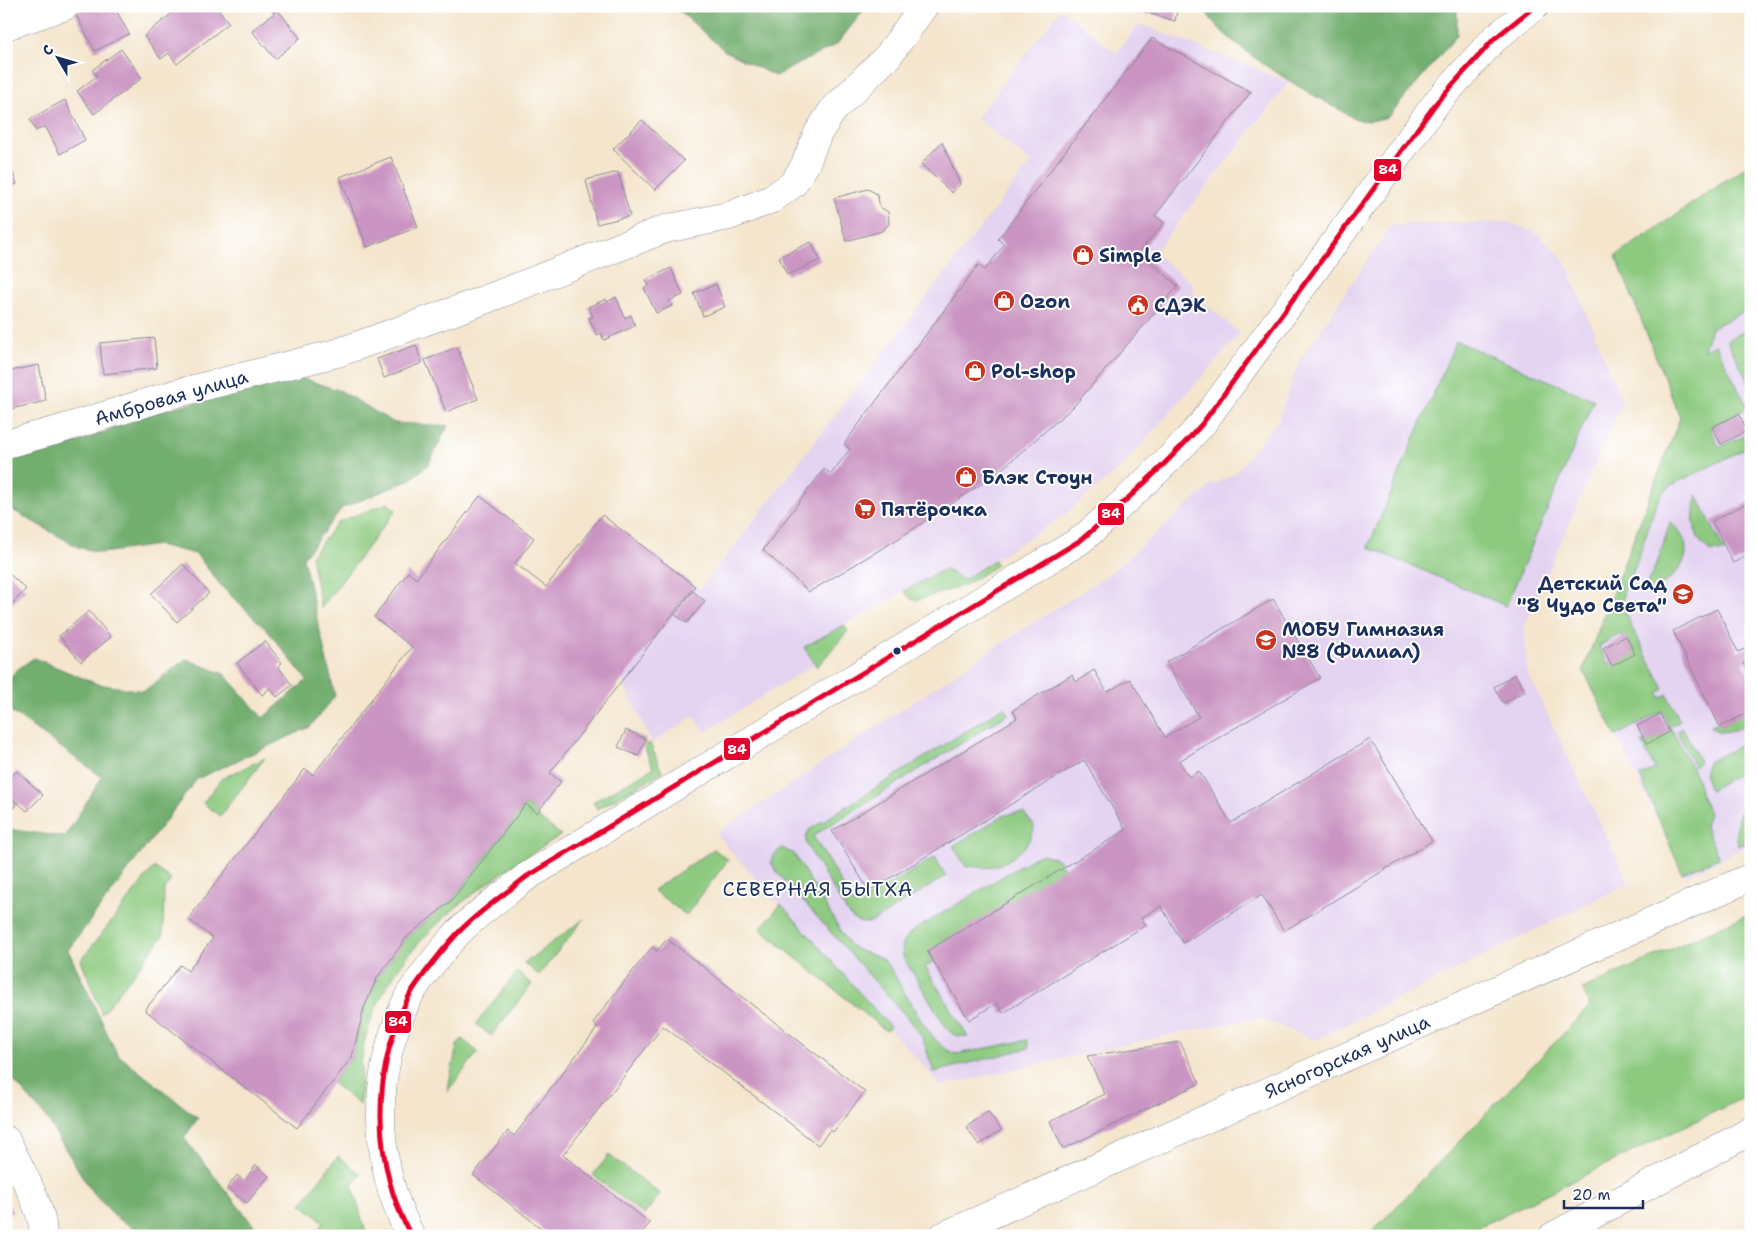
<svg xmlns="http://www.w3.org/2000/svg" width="1757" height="1242" viewBox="0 0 1757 1242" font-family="'Shantell Sans',sans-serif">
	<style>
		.built { fill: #e4d3f1 }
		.green { fill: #8dca80; stroke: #547c6f; fill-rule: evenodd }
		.forest { fill: #72ae6e; stroke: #466e66 }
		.building { fill: #cb95c3 }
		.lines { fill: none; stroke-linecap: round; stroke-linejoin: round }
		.minor-casing { stroke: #888a95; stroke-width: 29 }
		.minor { stroke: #fff; stroke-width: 28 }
		.bus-1-casing { stroke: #fff; stroke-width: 9 }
		.bus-1 { stroke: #e4002b; stroke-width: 5 }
		.bus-dot { fill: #1b2f5e; stroke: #fff; stroke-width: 2 }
		.labels { text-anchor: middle; stroke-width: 4; stroke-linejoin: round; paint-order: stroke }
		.poi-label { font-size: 19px; font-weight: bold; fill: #1b2f5e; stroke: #fff; text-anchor: start }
		.street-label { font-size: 19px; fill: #1b2f5e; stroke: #fff }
		.neighbourhood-label { font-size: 20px; letter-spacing: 1px; fill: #1b2f5e; stroke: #fff }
		.line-badge { stroke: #fff; stroke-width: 2 }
		.badge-label { font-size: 14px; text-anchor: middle; font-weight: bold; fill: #fff }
	</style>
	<rect width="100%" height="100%" fill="#fff"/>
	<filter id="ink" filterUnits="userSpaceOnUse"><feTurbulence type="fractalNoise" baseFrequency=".02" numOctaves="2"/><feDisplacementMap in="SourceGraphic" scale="10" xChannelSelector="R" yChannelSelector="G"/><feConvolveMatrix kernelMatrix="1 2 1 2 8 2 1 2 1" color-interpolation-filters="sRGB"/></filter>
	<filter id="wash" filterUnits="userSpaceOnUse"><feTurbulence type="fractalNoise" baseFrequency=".0096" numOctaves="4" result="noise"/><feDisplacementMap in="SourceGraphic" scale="20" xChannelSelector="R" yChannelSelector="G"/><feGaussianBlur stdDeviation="1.12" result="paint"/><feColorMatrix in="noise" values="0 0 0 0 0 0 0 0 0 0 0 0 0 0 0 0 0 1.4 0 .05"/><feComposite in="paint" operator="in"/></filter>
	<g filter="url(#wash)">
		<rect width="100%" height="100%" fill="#f4e5cc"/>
		<!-- built -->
		<path class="built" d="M1061,9L1116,53L1139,24L1289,82L1154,253L1195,286L1191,291L1240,334L1121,467L1067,513L963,580L945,569L804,647L814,664L705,732L694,716L652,743L622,680L695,586L700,590L1031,162L976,118Z
			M1751,175V844L1686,876L1583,670L1683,425L1618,261Z
			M1508,222L1539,234L1566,262L1622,402L1525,625L1527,672L1629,883L1315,1040L1259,1018L1173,1034L941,1086L716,834L982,656L1108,575L1211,485L1236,473L1279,418L1299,362L1391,225Z"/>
		<!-- green -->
		<path class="green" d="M1751,163V308L1711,328L1704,350L1716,345L1748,408L1710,427L1719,447L1751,433V446L1672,485L1662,494L1656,504L1636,565L1623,593V604L1631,626L1664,689L1658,693L1661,698L1667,694L1680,721L1669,727L1662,711L1616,736L1583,670L1680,418L1616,256ZM1621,634L1630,651L1635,650L1608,664L1599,646Z
			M1751,328V388L1727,340Z
			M1456,341L1594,400L1506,606L1368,547Z
			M1697,495L1725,552L1709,551C1692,537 1691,515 1697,495Z
			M388,503L396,510L321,608L311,556L338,522Z
			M1670,522C1702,550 1681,575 1652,590L1647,583L1658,561Z
			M994,560L997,565L965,585L917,600L911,599L904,591L945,569L963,580Z
			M844,625L848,631L817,667L804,647Z
			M1004,707L1008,714L813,836L855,906L935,857L946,876L872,922C862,925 856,922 848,914L806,844V837L809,830Z
			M1751,707V722C1737,729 1724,737 1710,727Z
			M1671,728L1697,778L1701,795L1709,813L1705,826L1719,858L1682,873L1640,776L1655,769L1642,743Z
			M1683,728L1700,762L1694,766L1677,731Z
			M1751,740V767L1710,790L1704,774L1708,762Z
			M650,743L662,772L597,809L593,802L653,768L644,746Z
			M265,758L220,816L203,803L221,779Z
			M1751,803V841L1739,846C1734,831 1734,812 1751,803Z
			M526,804L537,813L535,815L561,835C479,886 389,943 364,1043C360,1063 361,1085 360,1105L332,1083L352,1057L364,1008L377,978L407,937L451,901Z
			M1015,813H1024L1034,826C1033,845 1009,864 990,867C982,869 975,865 966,867L953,846L1002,816Z
			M782,848L794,854L848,943C857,954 873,952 885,961C904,985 928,1048 957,1054L1027,1040L1029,1048L934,1072L922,1037L905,1015L775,870L771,862L773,855Z
			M714,849L728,860L686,915L653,890Z
			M1043,854L1058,859L1070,878L925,967L968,1037L954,1035L948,1030L903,957C901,947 903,941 910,933L1033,858Z
			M154,867L171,880L164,889L163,936L102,1014L81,960Z
			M781,904L890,1027L886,1031L760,929Z
			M1751,913V1094L1460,1236H1368L1590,1006L1582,989Z
			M584,919L539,975L524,963Z
			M517,972L532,984L491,1036L476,1024Z
			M462,1039L478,1052L447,1092L457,1046Z
			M609,1155L660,1194L644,1215L593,1175Z
			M338,1156L361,1174L352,1185L367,1236H313L324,1222L301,1204Z"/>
		<!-- forest -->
		<path class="forest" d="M674,6H867L837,44L775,76L725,51Z
			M1204,6H1457V35L1389,116C1379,120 1371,122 1360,120C1351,118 1341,110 1333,106C1303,90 1213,38 1204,6Z
			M301,378L341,391L394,423L448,426L428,465L410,480L342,508L303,558L335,696L310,727L197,779L68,950L117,1054L198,1118L184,1138L262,1236H148L118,1219L92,1192L45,1116L6,1072V829L65,837L102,777L6,708C6,677 8,675 34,658L97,684L144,691L186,659L224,674L263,718L307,680L267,630L223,588L196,554L158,545L102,553L78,547L7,507L6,454L71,445L158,411Z"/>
		<g id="blocks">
			<!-- building -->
			<path class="building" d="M88,6H114L129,34L95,51L75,13Z
				M181,6H216L229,23L177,64L169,53L161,59L144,36Z
				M268,6H281L273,12Z
				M1125,6H1178L1175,21Z
				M278,10L300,38L275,59L252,31Z
				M1152,38L1251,92L1155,216L1164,223L1139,252L1178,286L1073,407L995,475L901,537L809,592L763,550L824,469L831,474L850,449L844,444L978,265L985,270L1004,245L998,239Z
				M121,49L142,78L94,114L77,91L97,76L92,70Z
				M65,100L85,140L60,154L45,126L36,131L30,119Z
				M642,120L684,161L655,190L613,149Z
				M942,142L960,184L952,193L921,164Z
				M6,155L17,184L6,188Z
				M391,157L418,227L367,247L340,177Z
				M618,172L630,216L597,224L586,180Z
				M868,189L877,194L880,207L888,212L889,224L882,231L846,241L834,198Z
				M811,242L820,260L787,275L779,257Z
				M671,268L683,295L669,301L672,306L656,313L644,288L649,286L646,280Z
				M716,284L725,307L703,316L694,293Z
				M616,297L625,318L631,315L635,326L604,340L601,333L597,335L589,318L593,317L588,307L606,299L607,302Z
				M154,338L157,368L103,374L100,343Z
				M416,345L422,363L384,378L377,359Z
				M457,347L478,399L446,412L425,360Z
				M39,365L46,401L6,410V372Z
				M1739,414L1747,431L1721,444L1712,427Z
				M480,496L534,538L515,563L546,587L602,515L695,586L550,773L561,782L537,813L526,804L451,901L407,937L377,978L364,1008L352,1057L297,1128L145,1010L180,965L188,971L213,938L188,919L305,769L313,775L412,647L374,617L408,572L416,579Z
				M1751,501V554L1733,563L1712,521Z
				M183,564L209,593L177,622L151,594Z
				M6,571L26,589L6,611Z
				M693,591L705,601L687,623L675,615Z
				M1751,591V603L1746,593Z
				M1273,599L1320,678L1179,761L1189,777L1199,771L1231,823L1370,739L1432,841L1284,931L1262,895L1183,943L1161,906L1141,918L1146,925L1003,1013L997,1003L969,1020L927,951L1126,830L1084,760L869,891L832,831L1017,718L1013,710L1072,675L1076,682L1094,670L1107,692L1130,679L1165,737L1199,717L1166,662Z
				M1717,609L1738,652L1751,646V659L1743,663L1751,679V711L1720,727L1673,631Z
				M89,611L111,637L81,662L59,636Z
				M1626,636L1635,654L1612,666L1603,648Z
				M265,641L282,663L278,666L292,685L277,697L270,688L262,695L237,663Z
				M1515,674L1525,691L1503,703L1494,687Z
				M1660,714L1669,732L1647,744L1637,726Z
				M626,730L646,739L638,756L618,747Z
				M17,771L43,795L27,811L6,792V782Z
				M6,793L17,804L6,815Z
				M667,939L865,1092L833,1132L830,1130L818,1145L663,1026L563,1155L650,1223L641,1234L644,1236H551L473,1175L508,1131L514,1136L598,1027L593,1023L613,996L652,947L657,951Z
				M1180,1042L1200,1083L1063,1149L1050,1121L1105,1094L1087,1056Z
				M988,1112L1001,1130L979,1145L966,1127Z
				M256,1165L269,1176L247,1203L227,1188L237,1175L244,1181Z
				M6,1203L13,1211L6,1216Z"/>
		</g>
	</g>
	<g filter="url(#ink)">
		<use href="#blocks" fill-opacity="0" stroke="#888a95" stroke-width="1"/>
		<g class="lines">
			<!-- minor casing -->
			<g class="minor-casing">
				<path id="minor" d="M6,26L65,6
					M6,444L58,430L174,394L337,353L479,302L665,229L729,216L772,199L793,184L805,165L818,133L833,110L888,56L924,6
					M6,1140C15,1159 48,1217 42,1236
					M411,1236C372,1163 371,1073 408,998C415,984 444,948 456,935C475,914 504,895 526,877L1081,540C1124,503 1165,466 1202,424L1437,102L1494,39L1535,6
					M943,1236L1751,877
					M1553,1236L1751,1131"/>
			</g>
			<!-- minor -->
			<use href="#minor" class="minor"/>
			<!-- bus-1 casing -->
			<g class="bus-1-casing">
				<path id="bus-1" d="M411,1236C372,1163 371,1073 408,998C415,984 444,948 456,935C475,914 504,895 526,877L1081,540C1124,503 1165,466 1202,424L1437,102L1494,39L1535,6"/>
			</g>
			<!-- bus-1 -->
			<use href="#bus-1" class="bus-1"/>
		</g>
	</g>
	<!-- icons -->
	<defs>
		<g id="shop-disc" transform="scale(1.125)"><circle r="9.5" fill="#c8321e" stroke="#fff"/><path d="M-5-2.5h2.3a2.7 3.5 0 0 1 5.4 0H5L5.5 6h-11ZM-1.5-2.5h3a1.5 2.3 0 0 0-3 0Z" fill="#fff"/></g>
		<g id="civic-disc" transform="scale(1.125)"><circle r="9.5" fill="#c8321e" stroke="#fff"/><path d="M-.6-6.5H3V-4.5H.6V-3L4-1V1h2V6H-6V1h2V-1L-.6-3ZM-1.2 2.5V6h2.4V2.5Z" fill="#fff"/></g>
		<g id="supermarket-disc" transform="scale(1.125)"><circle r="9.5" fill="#c8321e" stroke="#fff"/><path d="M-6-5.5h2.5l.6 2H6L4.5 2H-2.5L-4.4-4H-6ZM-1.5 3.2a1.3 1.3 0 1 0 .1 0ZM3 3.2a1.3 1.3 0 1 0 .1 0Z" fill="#fff"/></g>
		<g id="school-disc" transform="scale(1.125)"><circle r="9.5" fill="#c8321e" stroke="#fff"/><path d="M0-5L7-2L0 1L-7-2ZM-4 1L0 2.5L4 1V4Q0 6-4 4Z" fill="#fff"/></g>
	</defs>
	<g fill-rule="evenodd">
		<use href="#shop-disc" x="1083" y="255"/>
		<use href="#shop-disc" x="1004" y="301"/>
		<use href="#civic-disc" x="1138" y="305"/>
		<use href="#shop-disc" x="975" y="371"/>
		<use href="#shop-disc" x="966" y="477"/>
		<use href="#supermarket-disc" x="865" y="509"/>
		<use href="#school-disc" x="1683" y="594"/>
		<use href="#school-disc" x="1266" y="640"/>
	</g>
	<!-- markers -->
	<circle class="bus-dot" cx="897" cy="651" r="4.5"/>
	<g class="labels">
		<!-- poi labels -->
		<g class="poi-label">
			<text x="1099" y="262">Simple</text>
			<text x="1020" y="308">Ozon</text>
			<text x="1154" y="312">СДЭК</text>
			<text x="991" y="378">Pol-shop</text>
			<text x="982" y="484">Блэк Стоун</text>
			<text x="881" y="516">Пятёрочка</text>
			<text x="1667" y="590" text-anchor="end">Детский Сад<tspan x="1667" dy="22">"8 Чудо Света"</tspan></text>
			<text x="1282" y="636">МОБУ Гимназия<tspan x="1282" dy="22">№8 (Филиал)</tspan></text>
		</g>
		<!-- street labels -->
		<g class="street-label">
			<text transform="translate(171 397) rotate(-16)" y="7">Амбровая улица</text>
			<text transform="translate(1347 1056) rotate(-24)" y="7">Ясногорская улица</text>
		</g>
		<!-- neighbourhood labels -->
		<g class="neighbourhood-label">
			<text x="818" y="896">СЕВЕРНАЯ БЫТХА</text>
		</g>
	</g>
	<g class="line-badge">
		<rect x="1373" y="158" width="29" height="24" rx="5" fill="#e4002b"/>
		<rect x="1097" y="502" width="28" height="24" rx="5" fill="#e4002b"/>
		<rect x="723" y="737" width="28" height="24" rx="5" fill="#e4002b"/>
		<rect x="384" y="1010" width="28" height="24" rx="5" fill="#e4002b"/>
	</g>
	<g class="badge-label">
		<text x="1388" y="174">84</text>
		<text x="1111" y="518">84</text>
		<text x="737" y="754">84</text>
		<text x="398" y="1026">84</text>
	</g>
	<!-- margin -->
	<rect width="1757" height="1242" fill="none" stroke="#fff" stroke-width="25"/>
	<!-- north arrow -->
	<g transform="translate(58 58) rotate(308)" stroke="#ffffff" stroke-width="4" paint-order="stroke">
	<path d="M0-4L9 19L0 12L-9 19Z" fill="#1b2f5e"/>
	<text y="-8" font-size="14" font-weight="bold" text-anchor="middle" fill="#1b2f5e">С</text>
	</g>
	<!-- scale -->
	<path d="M1564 1200v8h79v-8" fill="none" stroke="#1b2f5e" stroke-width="2.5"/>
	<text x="1572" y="1200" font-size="15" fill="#1b2f5e" stroke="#ffffff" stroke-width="4" paint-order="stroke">20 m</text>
</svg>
